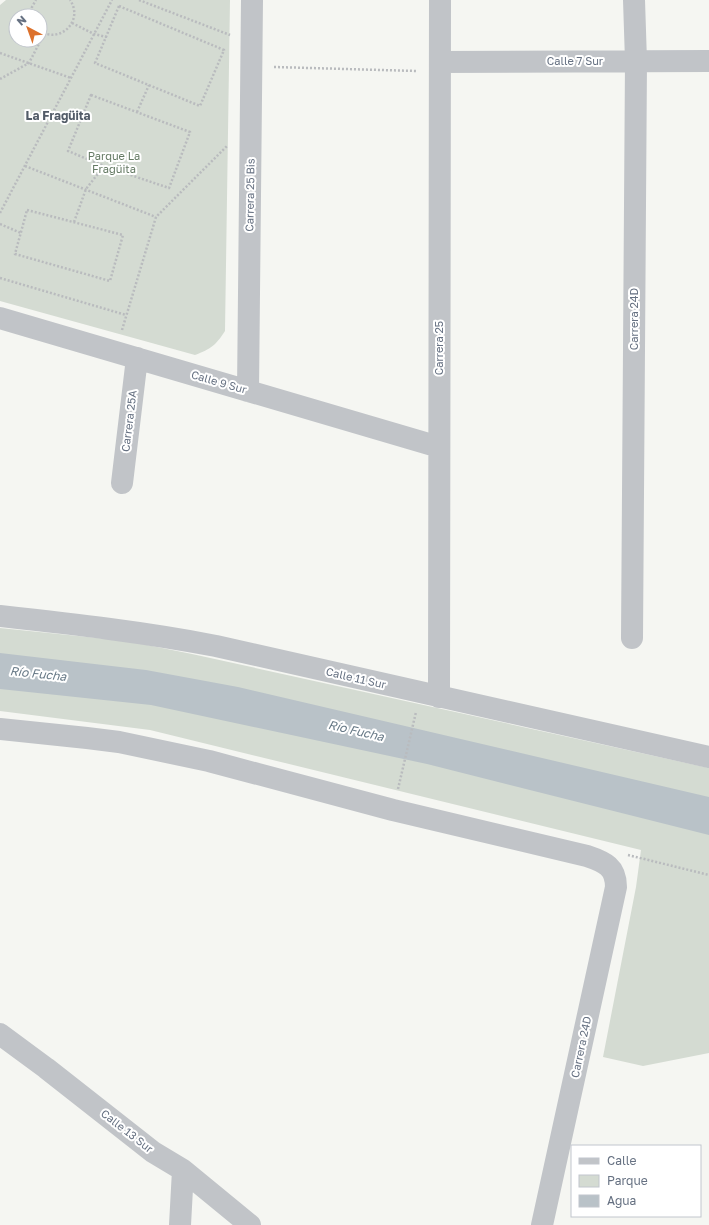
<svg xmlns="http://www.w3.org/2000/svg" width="709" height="1225" viewBox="0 0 709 1225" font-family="'Golos Text',sans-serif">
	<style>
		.green { fill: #d4dbd2; fill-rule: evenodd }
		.water { fill: #b9c2c8 }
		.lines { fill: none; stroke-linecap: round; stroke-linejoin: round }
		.path { stroke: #b9bbbe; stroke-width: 2.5; stroke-dasharray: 2 2; stroke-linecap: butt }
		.minor { stroke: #c1c4c8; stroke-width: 22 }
		.labels { text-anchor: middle; stroke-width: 4; stroke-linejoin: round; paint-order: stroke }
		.street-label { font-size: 11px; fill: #667182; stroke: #fff }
		.park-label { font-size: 11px; fill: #657a64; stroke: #fff }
		.neighbourhood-label { font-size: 12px; font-weight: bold; fill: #535c68; stroke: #fff }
		.water-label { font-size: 12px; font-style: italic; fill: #677986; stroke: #fff }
	</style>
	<rect width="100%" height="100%" fill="#f5f6f2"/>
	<!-- green -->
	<path class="green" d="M6,0H230L225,331C216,345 211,349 195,355L0,301V5ZM16,16H40V40H16Z
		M0,628L127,641L192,654L709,768V1053L643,1066L603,1057L636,887L641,850L150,730L0,711Z"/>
	<!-- water -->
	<path class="water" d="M0,653L146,670L238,687L709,797V835L427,764L151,705L0,689Z"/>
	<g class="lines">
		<!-- path -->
		<path class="path" d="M139,0L230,35
			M119,6L224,50L200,106L95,63Z
			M31,16L32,7L36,0
			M72,23L94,34L106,37
			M40,31C61,44 84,20 70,0
			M0,53L71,78
			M274,67L417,71
			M0,79L29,63L44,34
			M91,95L190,132L169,188L104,166L68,151Z
			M137,112L149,85
			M25,166L156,217
			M27,210L123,235L110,281L15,254Z
			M0,213L112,0
			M74,222L86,189L104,166
			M0,224L21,233
			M0,278L126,315
			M122,330L156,217L227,146
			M398,789L416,712
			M628,855L709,875"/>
		<!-- minor -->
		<path class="minor" d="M440,62L709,61
			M0,318L439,447
			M248,391L252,0
			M122,483L137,358
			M0,616C72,624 144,632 216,646L709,757
			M632,638L636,61L634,0
			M439,697L440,0
			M0,729L87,738L119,742L209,761L393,810L587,856C605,862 616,867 616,887L542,1225
			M0,1034L46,1068L153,1152L183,1170L250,1225
			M180,1225L183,1170"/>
	</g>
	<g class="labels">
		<!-- street labels -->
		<g class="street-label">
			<text x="575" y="65">Calle 7 Sur</text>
			<text transform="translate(250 195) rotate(-89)" y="4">Carrera 25 Bis</text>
			<text transform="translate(634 319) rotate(-90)" y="4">Carrera 24D</text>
			<text transform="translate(439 348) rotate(-90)" y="4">Carrera 25</text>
			<text transform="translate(219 382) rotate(16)" y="4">Calle 9 Sur</text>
			<text transform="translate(129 421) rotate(-83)" y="4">Carrera 25A</text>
			<text transform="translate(356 678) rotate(13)" y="4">Calle 11 Sur</text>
			<text transform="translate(581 1047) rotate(-78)" y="4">Carrera 24D</text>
			<text transform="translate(127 1131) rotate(38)" y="4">Calle 13 Sur</text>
		</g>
		<!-- park labels -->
		<g class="park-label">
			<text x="114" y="160">Parque La<tspan x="114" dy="13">Fragüita</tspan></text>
		</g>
		<!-- neighbourhood labels -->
		<g class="neighbourhood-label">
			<text x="58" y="120">La Fragüita</text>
		</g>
		<!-- water labels -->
		<g class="water-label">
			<text transform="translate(38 674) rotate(6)" y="4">Río Fucha</text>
			<text transform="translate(356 731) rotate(13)" y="4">Río Fucha</text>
		</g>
	</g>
	<!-- legend -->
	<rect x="571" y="1145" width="130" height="72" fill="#ffffff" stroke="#c2c6cd"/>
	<rect x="579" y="1158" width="20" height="6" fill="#c1c4c8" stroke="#c2c6cd"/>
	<text x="607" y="1165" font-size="12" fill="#667182">Calle</text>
	<rect x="579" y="1175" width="20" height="12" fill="#d4dbd2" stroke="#c2c6cd"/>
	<text x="607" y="1185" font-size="12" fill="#667182">Parque</text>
	<rect x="579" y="1195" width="20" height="12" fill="#b9c2c8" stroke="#c2c6cd"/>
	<text x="607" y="1205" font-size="12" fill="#667182">Agua</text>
	<!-- north arrow -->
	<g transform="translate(28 28) rotate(319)"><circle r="19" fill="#ffffff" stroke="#c2c6cd"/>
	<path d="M0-3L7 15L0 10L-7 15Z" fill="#dc712c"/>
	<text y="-6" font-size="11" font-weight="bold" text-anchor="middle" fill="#667182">N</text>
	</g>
</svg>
